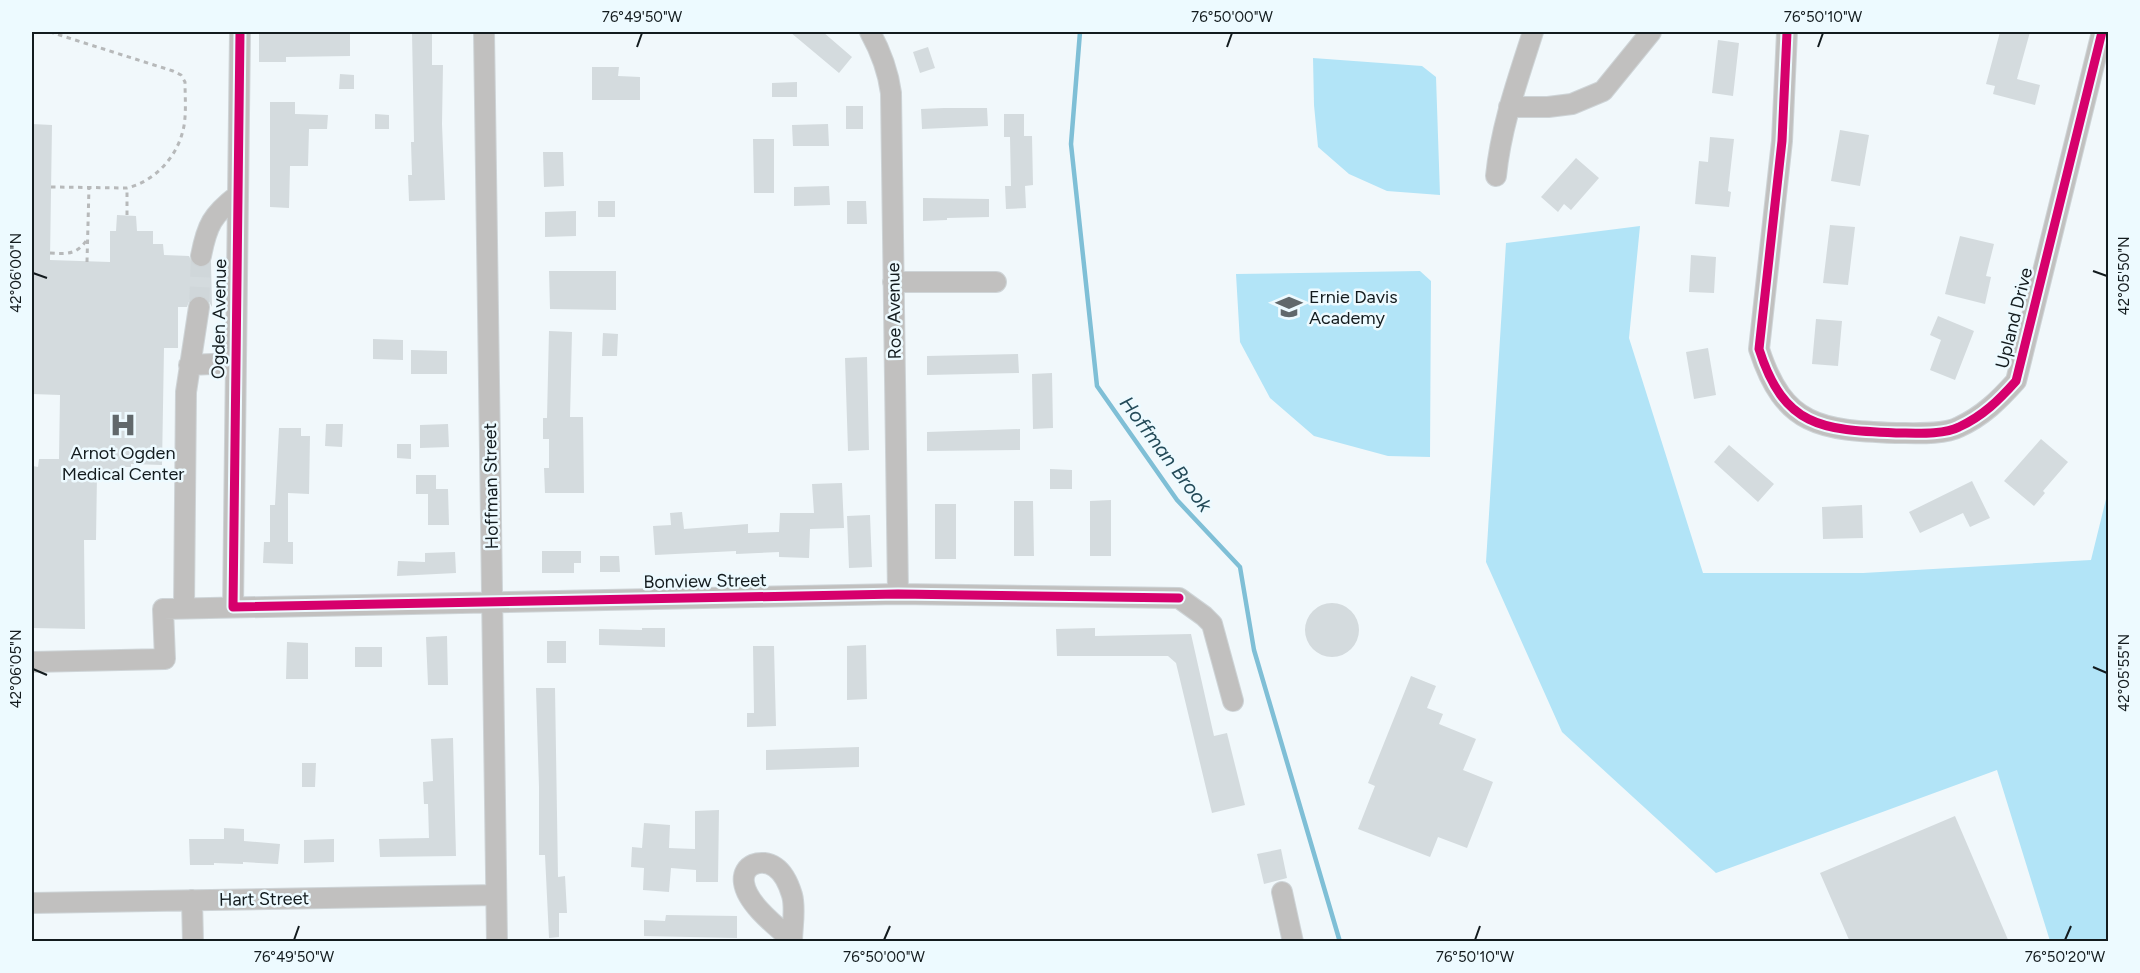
<svg xmlns="http://www.w3.org/2000/svg" width="2140" height="973" viewBox="0 0 2140 973" font-family="Figtree,sans-serif">
	<style>
		.green { fill: #b2e4f7 }
		.lines { fill: none; stroke-linecap: round; stroke-linejoin: round }
		.stream { stroke: #7fbfd6; stroke-width: 4.5 }
		.building { fill: #d4dbde }
		.minor-tunnel { stroke: #d0d7da; stroke-width: 20; stroke-dasharray: 20 10; stroke-linecap: butt }
		.minor-casing { stroke: #ced4d7; stroke-width: 22 }
		.path { stroke: #b7b9ba; stroke-width: 3; stroke-dasharray: 4.5 4.5; stroke-linecap: butt }
		.minor { stroke: #c1c0bf; stroke-width: 20 }
		.cycleway-casing { stroke: #edfaff; stroke-width: 13 }
		.cycleway { stroke: #d6006c; stroke-width: 9 }
		.ticks { fill: none; stroke: #131b1e; stroke-width: 2 }
		.labels { text-anchor: middle; stroke-width: 5; stroke-linejoin: round; paint-order: stroke }
		.poi-label { font-size: 18px; fill: #131b1e; stroke: #edfaff; text-anchor: start }
		.street-label { font-size: 18px; fill: #131b1e; stroke: #edfaff }
		.water-label { font-size: 20px; font-style: italic; fill: #244b59; stroke: #edfaff }
		.neatline { fill: none; stroke: #131b1e; stroke-width: 2 }
		.ticks-label { font-size: 15px; text-anchor: middle; fill: #131b1e }
	</style>
	<rect width="100%" height="100%" fill="#f1f8fb"/>
	<!-- green -->
	<path class="green" d="M1313,58L1422,66L1436,77L1440,195L1387,191L1349,174L1318,147L1314,105Z
		M1640,226L1629,338L1703,573H1863L2091,560L2108,491V941H2050L1997,770L1716,873L1562,732L1486,562L1506,243Z
		M1420,271L1431,281L1430,457L1388,456L1314,436L1270,398L1240,342L1236,274Z"/>
	<g class="lines">
		<!-- stream -->
		<path class="stream" d="M1080,32L1071,144L1097,386L1177,500L1240,567L1254,650L1340,942"/>
	</g>
	<!-- building -->
	<path class="building" d="M259,32H350V56L286,57V62H259Z
		M412,32H432V65H443L442,124L445,200L409,201L408,175H412L411,142H414Z
		M790,32H823L852,57L839,73Z
		M2000,32H2030L2017,79L2040,85L2035,105L1993,94L1995,86L1986,84Z
		M1718,40L1739,43L1733,96L1712,93Z
		M928,47L935,68L920,73L913,52Z
		M592,67H619L618,76L640,77V100H592Z
		M340,74L354,75V89H339Z
		M797,82V97H772V83Z
		M270,102H295V114L328,115L327,129H309L308,166H290L289,208L270,207Z
		M846,106H863V129H846Z
		M944,108H987L988,126L922,129L921,109Z
		M375,114L389,115V129H375Z
		M1004,114H1024V136H1032L1033,185L1025,186L1026,208L1006,209L1005,186H1011L1010,137H1004Z
		M32,124L52,125L50,260L110,262V231H116L117,215L136,216L137,231H153V244H163L164,255L189,256L193,264L199,268L205,267L211,262L212,307L207,298L200,295L190,299L187,307H178V348H164L162,465L131,464V467H120V475L97,474L96,540H84L85,629L32,628V477H34L33,466L38,467L39,459H59L60,395L32,394Z
		M828,124L829,146H793L792,125Z
		M1840,130L1869,135L1860,186L1831,181Z
		M1710,137L1734,139L1728,191L1731,192L1729,207L1695,204L1699,161L1708,162Z
		M753,139H774V193H754Z
		M543,152H563L564,186L544,187Z
		M1576,158L1599,178L1571,210L1564,204L1558,212L1541,197Z
		M829,186L830,205L794,206V187Z
		M923,198L989,199V217L947,218V220L923,221Z
		M598,201H615V217H598Z
		M847,201H866L867,224H847Z
		M576,211V236L545,237V212Z
		M1830,225L1855,227L1848,285L1823,283Z
		M1960,236L1994,244L1986,276L1991,277L1985,304L1945,294Z
		M1691,255L1716,257L1714,293L1689,292Z
		M549,271H616V310L550,309Z
		M1938,316L1974,331L1955,380L1930,370L1941,340L1930,335Z
		M1816,319L1842,321L1838,366L1812,364Z
		M549,331L572,332L570,417H583L584,493H545L544,468H549V439H543V418H547Z
		M603,333L618,334L617,356H602Z
		M373,339L403,340V360L373,359Z
		M1708,348L1716,395L1694,399L1686,352Z
		M411,350L447,351V374H411Z
		M1018,354L1019,373L927,375V356Z
		M867,357L869,450L848,451L845,358Z
		M1052,373L1053,428L1033,429L1032,374Z
		M326,424H343L342,447L325,446Z
		M448,424L449,447L420,448V425Z
		M279,428H301V436H310L309,494L288,493V542H293V564L263,563L264,542H270V505H275Z
		M1020,429V450L927,451V432Z
		M2041,439L2068,462L2043,491L2045,493L2034,506L2004,481Z
		M397,444H411V459L397,458Z
		M1729,445L1774,484L1758,502L1714,462Z
		M1050,469L1072,470V489H1050Z
		M416,475H436V489H448L449,525H428V494H416Z
		M1972,481L1990,518L1970,527L1963,513L1920,533L1909,512Z
		M842,483L844,528L810,529L809,558L779,557V552L736,554V551L655,555L653,526L671,525L670,513L682,512L684,529L748,524V533L779,532L780,513H814L812,484Z
		M1111,500V556H1090V501Z
		M1014,501H1033L1034,556H1014Z
		M935,504H956V559H935Z
		M1862,505L1863,538L1823,539L1822,507Z
		M870,515L872,567L849,568L847,516Z
		M542,551H581V563H574V573H542Z
		M455,552L456,573L397,576L398,561L425,562V553Z
		M600,556H619L620,572H600Z
		M1305 630a27 27 0 1 1 54 0a27 27 0 1 1-54 0Z
		M642,628H665V647L599,645V629L642,630Z
		M1095,628V636L1191,634L1214,736L1227,733L1245,805L1212,813L1176,663L1168,656H1057L1056,629Z
		M447,636L448,685H428L426,637Z
		M547,641H566V663H547Z
		M287,642L308,643V679H286Z
		M866,645L867,699L847,700V646Z
		M753,646H774L776,726L747,727V713H754Z
		M355,647H382V667H355Z
		M1411,676L1436,686L1427,708L1443,714L1439,724L1476,739L1463,770L1493,782L1467,848L1438,837L1430,857L1358,829L1375,786L1368,783Z
		M536,688H555L558,877L565,876L567,913H559V937L549,938L545,855H539V787Z
		M453,738L456,856L380,857L379,839L429,838L428,804H424L423,782L433,781L431,739Z
		M859,747V767L766,770V750Z
		M302,763H316L315,787H302Z
		M719,810L718,882H696V870L671,868L669,892L643,890L644,868L631,867L632,847L642,848L644,823L670,825L669,848L695,849V811Z
		M1955,816L2009,942H1850L1820,873Z
		M224,828L244,829V841L280,844L278,864L243,862V864L214,863V865H190L189,839H224Z
		M334,839V862L304,863V840Z
		M1281,849L1287,878L1264,884L1257,854Z
		M666,915L737,916V938L644,936V920L665,921Z"/>
	<g class="lines">
		<!-- minor-tunnel -->
		<path class="minor-tunnel" d="M199,307L201,256"/>
		<!-- minor casing -->
		<g class="minor-casing">
			<path id="minor" d="M484,32L497,942
				M870,32C881,52 888,70 891,93L898,594
				M1787,32L1782,141L1759,349C1784,427 1821,430 1896,433C1914,433 1944,435 1959,427C1983,416 1999,400 2016,381L2102,32
				M1509,107H1548L1572,104L1603,91L1651,32
				M1496,176C1501,126 1518,79 1533,32
				M201,256C207,225 212,215 238,195
				M893,282H996
				M189,365L235,363
				M233,607L240,32
				M184,608L186,392L199,307
				M32,662L165,659L163,609L898,594L1179,598L1204,616L1212,624L1233,701
				M1282,892L1293,942
				M192,900L193,942
				M32,903L496,895
				M792,940C777,927 747,904 744,883C741,864 762,858 775,867C784,873 789,885 792,895C796,909 792,927 792,942"/>
		</g>
		<!-- path -->
		<path class="path" d="M51,187L127,188C153,182 175,159 182,134C187,119 185,98 185,82L181,75L173,71L53,33
			M127,215V188
			M50,253C66,254 76,255 86,241
			M87,262L89,187"/>
		<!-- minor -->
		<use href="#minor" class="minor"/>
		<!-- cycleway casing -->
		<g class="cycleway-casing">
			<path id="cycleway" d="M240,32L233,607L898,594L1179,598
				M1787,32L1782,141L1759,349C1784,427 1821,430 1896,433C1914,433 1944,435 1959,427C1983,416 1999,400 2016,381L2102,32"/>
		</g>
		<!-- cycleway -->
		<use href="#cycleway" class="cycleway"/>
	</g>
	<!-- ticks -->
	<path class="ticks" d="M637,47L642,33M1227,47L1232,33M1818,47L1823,33M2093,271L2107,276M33,273L47,278M2093,667L2107,673M33,669L47,675M294,940L299,926M884,940L890,926M1475,940L1480,926M2065,940L2071,926"/>
	<!-- icons -->
	<defs>
		<g id="school-bare" transform="scale(2.07)"><path d="M0-5L7-2L0 1L-7-2ZM-4 1L0 2.5L4 1V4Q0 6-4 4Z" fill="#61686b" stroke="#edfaff" stroke-width="2.5" paint-order="stroke"/></g>
		<g id="hospital-bare" transform="scale(2.07)"><path d="M-5-5h3v3.5h4V-5h3V5h-3V1.5h-4V5h-3Z" fill="#61686b" stroke="#edfaff" stroke-width="2.5" paint-order="stroke"/></g>
	</defs>
	<g fill-rule="evenodd">
		<use href="#school-bare" x="1289" y="307"/>
		<use href="#hospital-bare" x="123" y="425"/>
	</g>
	<g class="labels">
		<!-- poi labels -->
		<g class="poi-label">
			<text x="1309" y="303">Ernie Davis<tspan x="1309" dy="21">Academy</tspan></text>
			<text x="123" y="459" text-anchor="middle">Arnot Ogden<tspan x="123" dy="21">Medical Center</tspan></text>
		</g>
		<!-- street labels -->
		<g class="street-label">
			<text transform="translate(894 311) rotate(-91)" y="6">Roe Avenue</text>
			<text transform="translate(2014 318) rotate(-76)" y="6">Upland Drive</text>
			<text transform="translate(219 319) rotate(-89)" y="6">Ogden Avenue</text>
			<text transform="translate(491 486) rotate(-91)" y="6">Hoffman Street</text>
			<text transform="translate(705 581) rotate(-1)" y="6">Bonview Street</text>
			<text transform="translate(264 899) rotate(-1)" y="6">Hart Street</text>
		</g>
		<!-- water labels -->
		<g class="water-label">
			<text transform="translate(1166 454) rotate(53)" y="7">Hoffman Brook</text>
		</g>
	</g>
	<!-- border -->
	<rect width="2140" height="973" fill="none" stroke="#edfaff" stroke-width="66"/>
	<rect x="33" y="33" width="2074" height="907" class="neatline"/>
	<g class="ticks-label">
		<text x="642" y="22">76°49'50"W</text>
		<text x="1232" y="22">76°50'00"W</text>
		<text x="1823" y="22">76°50'10"W</text>
		<text transform="translate(16 273) rotate(-90)" y="5">42°06'00"N</text>
		<text transform="translate(2124 276) rotate(-90)" y="5">42°05'50"N</text>
		<text transform="translate(16 669) rotate(-90)" y="5">42°06'05"N</text>
		<text transform="translate(2124 673) rotate(-90)" y="5">42°05'55"N</text>
		<text x="294" y="962">76°49'50"W</text>
		<text x="884" y="962">76°50'00"W</text>
		<text x="1475" y="962">76°50'10"W</text>
		<text x="2065" y="962">76°50'20"W</text>
	</g>
</svg>
